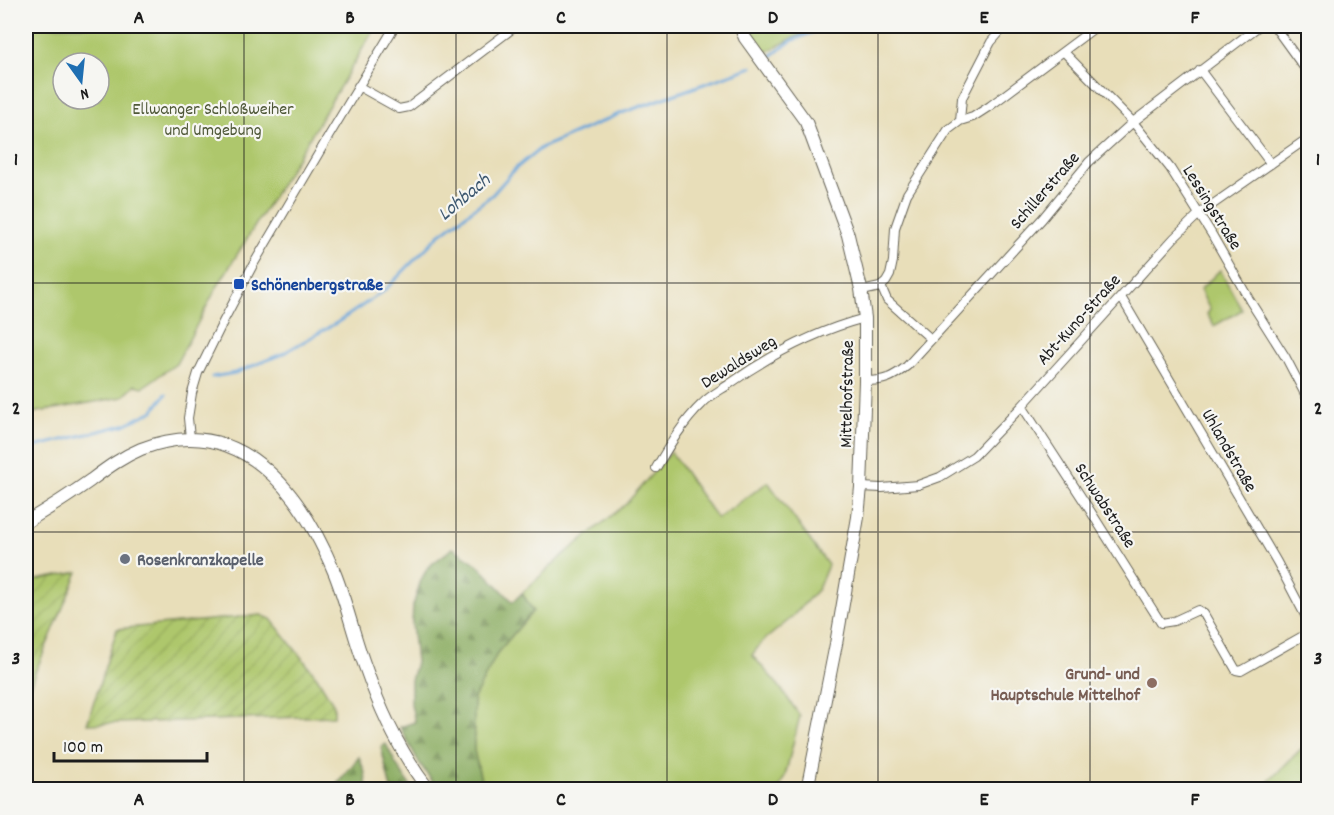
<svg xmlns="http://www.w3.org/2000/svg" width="1334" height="815" viewBox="0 0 1334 815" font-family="Dekko,sans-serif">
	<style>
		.green { fill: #aec76c; stroke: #657244; stroke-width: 1.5; fill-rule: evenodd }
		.forest { fill: url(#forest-firs); stroke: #53643e; stroke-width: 1.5 }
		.garden { fill: url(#garden-furrows); stroke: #657244; stroke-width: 1.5 }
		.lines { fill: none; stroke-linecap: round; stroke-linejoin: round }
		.stream { stroke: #68a4d9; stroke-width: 3 }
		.street-casing { stroke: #636053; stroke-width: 10 }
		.secondary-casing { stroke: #636053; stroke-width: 14 }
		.street { stroke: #fff; stroke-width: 8 }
		.secondary { stroke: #fff; stroke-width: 12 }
		.grid { fill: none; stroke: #1c1c1c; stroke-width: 1.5; stroke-opacity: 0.55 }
		.transit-dot { fill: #1a4fb4; stroke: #f6f6f2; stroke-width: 2 }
		.worship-dot { fill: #6b7280; stroke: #f6f6f2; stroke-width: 2 }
		.education-dot { fill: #8d6e63; stroke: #f6f6f2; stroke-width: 2 }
		.labels { text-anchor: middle; stroke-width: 4.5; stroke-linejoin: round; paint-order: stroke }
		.park-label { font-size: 18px; fill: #4f5838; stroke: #f6f6f2 }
		.street-label { font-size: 18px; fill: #1c1c1c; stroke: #f6f6f2 }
		.transit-label { font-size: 18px; font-weight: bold; fill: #164399; stroke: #f6f6f2; text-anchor: start }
		.worship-label { font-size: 18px; font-weight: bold; fill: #5b616d; stroke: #f6f6f2; text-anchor: start }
		.education-label { font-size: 18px; font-weight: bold; fill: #785e54; stroke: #f6f6f2; text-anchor: end }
		.water-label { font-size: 20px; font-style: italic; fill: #3e5971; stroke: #f6f6f2 }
		.neatline { fill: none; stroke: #1c1c1c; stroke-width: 2 }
		.grid-label { font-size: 20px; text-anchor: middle; font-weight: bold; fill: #1c1c1c }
	</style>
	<defs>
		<pattern id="forest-firs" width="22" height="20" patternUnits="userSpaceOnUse" patternTransform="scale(1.5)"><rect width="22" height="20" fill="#8aac60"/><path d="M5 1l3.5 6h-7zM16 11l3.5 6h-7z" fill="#708b4e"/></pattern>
		<pattern id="garden-furrows" width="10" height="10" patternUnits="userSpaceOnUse" patternTransform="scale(1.5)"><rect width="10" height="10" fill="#aec76c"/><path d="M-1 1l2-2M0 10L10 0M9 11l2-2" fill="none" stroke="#95aa5d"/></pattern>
	</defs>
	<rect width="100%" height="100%" fill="#f6f6f2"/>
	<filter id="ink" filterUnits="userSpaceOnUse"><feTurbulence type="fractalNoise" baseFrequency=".0167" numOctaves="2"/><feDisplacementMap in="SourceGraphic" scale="12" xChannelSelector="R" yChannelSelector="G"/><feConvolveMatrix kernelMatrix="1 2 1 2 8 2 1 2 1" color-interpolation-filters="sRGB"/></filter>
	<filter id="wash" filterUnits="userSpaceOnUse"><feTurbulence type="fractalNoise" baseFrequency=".008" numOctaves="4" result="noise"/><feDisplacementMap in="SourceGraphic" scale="24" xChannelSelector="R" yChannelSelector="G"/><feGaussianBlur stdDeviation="1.35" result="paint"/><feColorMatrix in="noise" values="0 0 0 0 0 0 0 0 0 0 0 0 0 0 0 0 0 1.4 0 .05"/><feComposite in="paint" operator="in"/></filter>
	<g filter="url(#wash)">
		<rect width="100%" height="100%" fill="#e8deb9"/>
		<!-- green -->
		<path class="green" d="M26,26H376L310,137L217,287L176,364L143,387L135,385L123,397L26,414ZM63,63H99V99H63Z
			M750,26H817L766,52L752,34Z
			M1220,270L1242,310L1214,326L1207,314L1210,310L1200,290Z
			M671,452L717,519L768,482L828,565L818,589L789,620L762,642L752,655L779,686L800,716L785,776L779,789H483L474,751V698L498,652L533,611L522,593L562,556L626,504Z
			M1308,745V789H1271L1267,783L1304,746Z"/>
		<!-- forest -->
		<path class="forest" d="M453,548L477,564L513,602L522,593L533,611L498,652L474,698V751L483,789H438L420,764L400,727L415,722L411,704V680L416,662L412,624L413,606L421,580L428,567Z
			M386,744L396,764L412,789H391L381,747Z
			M359,757L365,773L367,789H333Z"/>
		<!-- garden -->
		<path class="garden" d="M78,572L26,694V582Z
			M261,615L271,619L317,677L334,705V716L87,724L117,629Z"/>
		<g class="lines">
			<!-- stream -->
			<path class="stream" d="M771,56L791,41L828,26
				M212,377L235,373L282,354L338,322L384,291L439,235L492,195L515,169L541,148L619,114L752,67
				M26,449L124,425L153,411L166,394"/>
		</g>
	</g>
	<g filter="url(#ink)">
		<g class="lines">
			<!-- street casing -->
			<g class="street-casing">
				<path id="street" d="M1274,26L1308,73
					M1064,52L1133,122L1170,168L1211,233L1250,301L1286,358L1308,400
					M1200,70L1271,164
					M358,86L399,109L409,107L516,26
					M960,121L973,117L990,106L1097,26
					M881,286L887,300L931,339
					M862,291L880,287L886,282L890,275L893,261L895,228L907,194L948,130L960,121L962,98L991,42L1005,26
					M1121,297L1277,562L1308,621
					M865,381C884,381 892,378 907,366L1042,219L1089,162L1133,122L1259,26
					M1022,406L1091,512L1161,623L1174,621L1198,610L1204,614L1236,670L1241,671L1308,633
					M190,438L188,418L192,393L198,373L224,320L253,265L330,134L395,26
					M656,468C669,446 683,422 702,404C709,396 719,391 728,385C770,355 816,331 865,318
					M861,487L882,488L918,485L940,477L974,456L1022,406L1174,238L1199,214L1308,138"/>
			</g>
			<!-- secondary casing -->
			<g class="secondary-casing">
				<path id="secondary" d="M740,26L745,38L806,122L848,235L861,289L865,318V381L861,487L858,517L836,644L807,790
					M26,522C48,509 70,495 91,480C107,468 122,457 141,449C240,410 301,492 335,574C347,604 354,638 366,669C381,712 400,753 429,790"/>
			</g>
			<!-- street -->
			<use href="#street" class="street"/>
			<!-- secondary -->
			<use href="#secondary" class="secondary"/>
		</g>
	</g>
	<!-- grid -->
	<path class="grid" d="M244,26V790M456,26V790M667,26V790M878,26V790M1090,26V790M26,283H1308M26,532H1308"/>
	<!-- markers -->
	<rect class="transit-dot" x="233" y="278" width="12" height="12" rx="3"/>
	<circle class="worship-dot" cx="125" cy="559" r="6"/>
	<circle class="education-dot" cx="1152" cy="683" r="6"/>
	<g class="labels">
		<!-- park labels -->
		<g class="park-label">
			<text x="213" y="114">Ellwanger Schloßweiher<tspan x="213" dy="21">und Umgebung</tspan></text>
		</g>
		<!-- street labels -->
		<g class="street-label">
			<text transform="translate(1044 190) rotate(-49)" y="6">Schillerstraße</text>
			<text transform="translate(1213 207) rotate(58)" y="6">Lessingstraße</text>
			<text transform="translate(1078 319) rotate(-48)" y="6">Abt-Kuno-Straße</text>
			<text transform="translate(738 361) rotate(-32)" y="6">Dewaldsweg</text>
			<text transform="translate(846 394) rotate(-89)" y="6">Mittelhofstraße</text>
			<text transform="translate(1230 450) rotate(60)" y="6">Uhlandstraße</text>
			<text transform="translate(1106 505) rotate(57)" y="6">Schwabstraße</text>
		</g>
		<!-- transit labels -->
		<g class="transit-label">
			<text x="251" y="290">Schönenbergstraße</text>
		</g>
		<!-- worship labels -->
		<g class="worship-label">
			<text x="137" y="565">Rosenkranzkapelle</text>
		</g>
		<!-- education labels -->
		<g class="education-label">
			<text x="1140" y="679">Grund- und<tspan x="1140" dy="21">Hauptschule Mittelhof</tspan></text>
		</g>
		<!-- water labels -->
		<g class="water-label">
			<text transform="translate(463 196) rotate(-40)" y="7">Lohbach</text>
		</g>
	</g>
	<!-- margin -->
	<rect width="1334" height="815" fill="none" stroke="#f6f6f2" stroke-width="66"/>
	<!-- north arrow -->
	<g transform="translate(81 81) rotate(165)"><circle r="28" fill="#f6f6f2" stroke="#9f9f9c" stroke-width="1.5"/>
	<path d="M0-4.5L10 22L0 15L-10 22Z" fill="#1f6fb2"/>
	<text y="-9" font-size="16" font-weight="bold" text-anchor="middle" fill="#1c1c1c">N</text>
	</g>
	<!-- scale -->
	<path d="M54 752v9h153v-9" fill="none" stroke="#1c1c1c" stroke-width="3"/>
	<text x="63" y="752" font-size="18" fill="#1c1c1c" stroke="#f6f6f2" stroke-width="4.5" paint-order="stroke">100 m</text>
	<rect x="33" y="33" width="1268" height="749" class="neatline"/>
	<g class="grid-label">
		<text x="139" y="23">A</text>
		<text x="350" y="23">B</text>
		<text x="561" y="23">C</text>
		<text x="773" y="23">D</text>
		<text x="984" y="23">E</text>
		<text x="1195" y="23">F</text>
		<text x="16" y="165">1</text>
		<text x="1318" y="165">1</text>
		<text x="16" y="414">2</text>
		<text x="1318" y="414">2</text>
		<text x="16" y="664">3</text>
		<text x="1318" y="664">3</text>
		<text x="139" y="805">A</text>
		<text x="350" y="805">B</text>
		<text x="561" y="805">C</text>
		<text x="773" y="805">D</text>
		<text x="984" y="805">E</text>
		<text x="1195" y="805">F</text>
	</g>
</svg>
